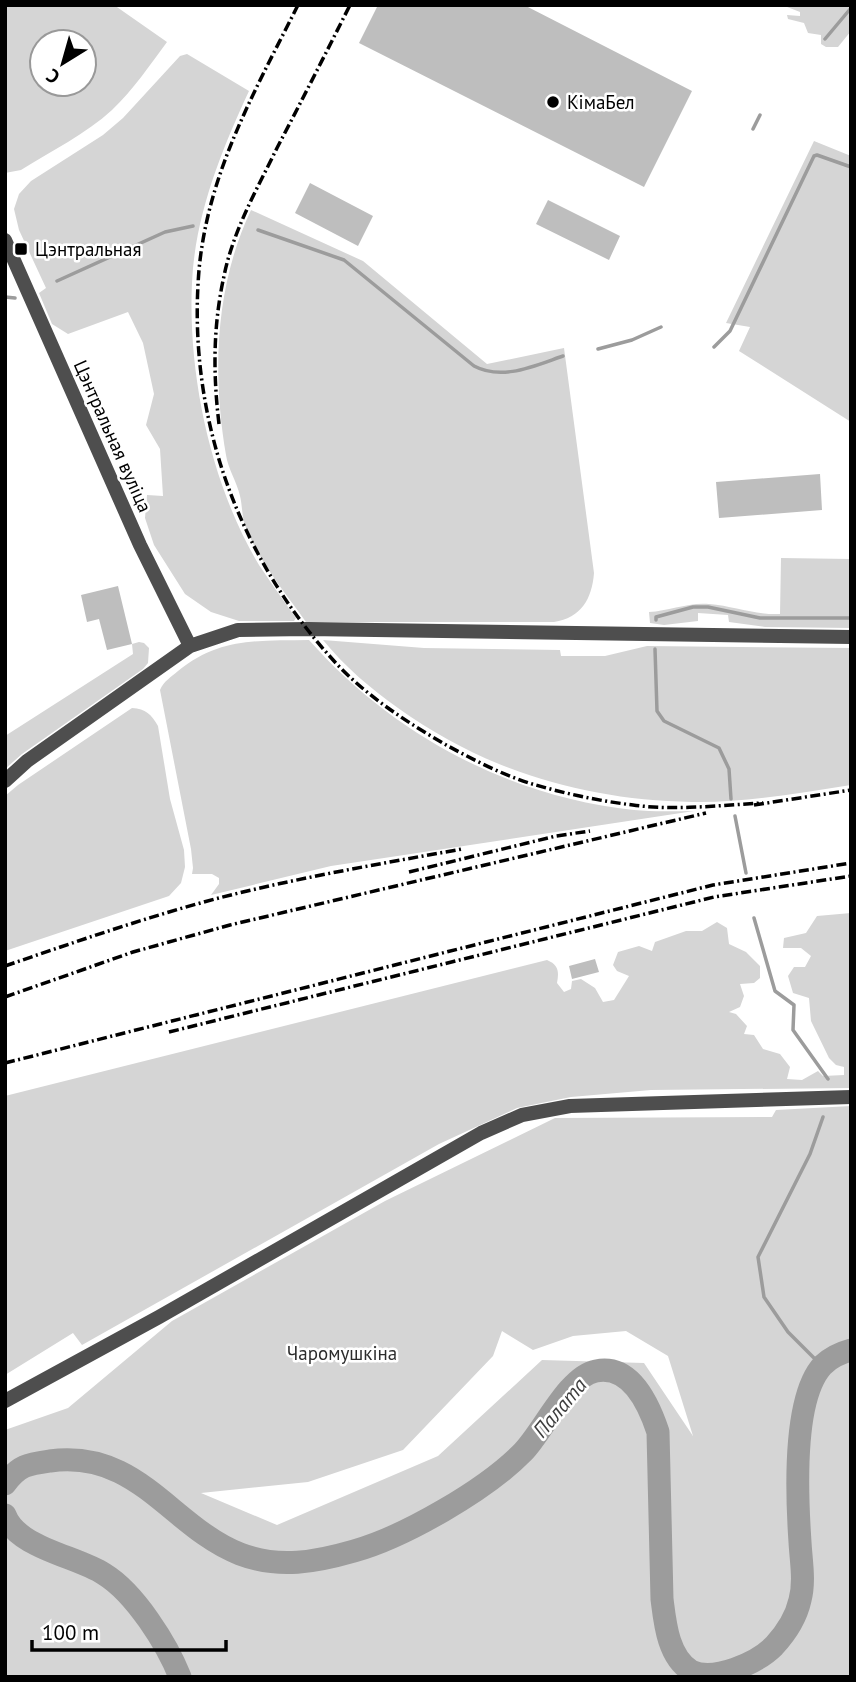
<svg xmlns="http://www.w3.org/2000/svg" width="856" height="1682" viewBox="0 0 856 1682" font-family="'PT Sans',sans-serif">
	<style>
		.green { fill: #d5d5d5; fill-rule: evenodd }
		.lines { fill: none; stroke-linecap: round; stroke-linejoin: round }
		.stream { stroke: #9c9c9c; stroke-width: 3.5 }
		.river { stroke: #9c9c9c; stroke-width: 23 }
		.building { fill: #bebebe }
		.tertiary { stroke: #4e4e4e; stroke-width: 14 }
		.rail { stroke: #000; stroke-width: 3.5; stroke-dasharray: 10 3.5 2 3.5; stroke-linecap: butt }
		.poi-dot { fill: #000; stroke: #fff; stroke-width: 2.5 }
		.labels { text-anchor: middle; stroke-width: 5; stroke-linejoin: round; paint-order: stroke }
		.poi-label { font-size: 19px; fill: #000; stroke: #fff; text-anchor: start }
		.street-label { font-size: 19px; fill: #000; stroke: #fff }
		.park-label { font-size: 19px; fill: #2c2c2c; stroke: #fff }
		.water-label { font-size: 21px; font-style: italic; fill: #3d3d3d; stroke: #fff }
	</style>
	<rect width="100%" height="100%" fill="#fff"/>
	<!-- green -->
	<path class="green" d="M5,5H114L167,42C150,65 133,90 112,110C86,134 51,151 21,170L5,173ZM42,42H84V84H42Z
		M782,5H851V31L838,47H826L821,44V35L808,33L804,23L788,19L787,15L800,16V12Z
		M187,54L249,91C223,147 199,206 193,268C185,364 209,482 259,565C271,583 283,600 296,618L294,621H239L211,612L185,594L154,545L145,518L147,495L163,496L160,449L146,425L154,394L143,343L128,312L68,334L52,324L39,293L46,288L19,230L14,209L19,194L31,181L103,135L123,118L180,56Z
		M814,141L851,156V422L739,351L750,327L726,323Z
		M251,210L363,261L487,364L564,348L594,573C592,599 581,618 554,622H306C284,591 256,558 244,522C242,514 242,504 240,496C237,482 228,469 226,455C212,373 215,286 251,210Z
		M781,558L851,559V628L765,627L729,622L728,615L698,613V621L664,625L650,623L649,612C669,611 689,602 709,604C734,606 754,615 780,614Z
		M309,640C392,734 509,797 634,810C654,812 674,811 694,811L331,866L211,895L219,884V878L212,874H192L193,868L191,849L160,690C164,681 171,677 178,671C220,637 258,641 309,640Z
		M323,640L424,648L560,650L561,656H605L647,646L851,648V785C798,793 745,803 692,802C584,800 486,771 398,708C370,688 345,667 323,640Z
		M139,642L144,643L149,648L148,663L143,669L22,754L5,769V736L133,654L132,644Z
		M132,708C146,709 151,714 158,726L170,799L184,850L185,867L181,883L169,896L5,951V796L18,785Z
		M851,913V1088L651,1090L571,1097L517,1108L439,1144L82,1345L73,1333L5,1375V1096L547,960C559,965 559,972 557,983L564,992L571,989L572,981L581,979L595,988L603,1002L614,1000L629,976L617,971L613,965L618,952L639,946L652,951L655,942L686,931H702L717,922L727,928L729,944L746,952L760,966V978L754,983L740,984L744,996L740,1007L729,1012L736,1014L747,1026L744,1034L754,1035L763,1049L780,1054L790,1067L787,1079L802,1080L818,1071L823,1076L844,1075V1067L836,1065L829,1058L811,1021L809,998L793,993L788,976L794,967H805L811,956L801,948H783L784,938L806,933L817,916Z
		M851,1106V1677H5V1430L68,1408L172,1321L385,1201L555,1118L772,1117L776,1110ZM502,1331L533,1350L573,1336L626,1331L668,1356L693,1436L644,1363L542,1360L438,1456L277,1525L201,1493L308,1482L403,1450L493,1356Z"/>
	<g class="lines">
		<!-- stream -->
		<path class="stream" d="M825,39L851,8
			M753,129L760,115
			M258,230L344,260L474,366C502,381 534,366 563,356
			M57,281L165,232L193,226
			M5,297L15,298
			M714,347L730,331L814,156L817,155L851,167
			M598,349L632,340L661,327
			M656,620V617L693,607H708L760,618H851
			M655,649L657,711L664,721L719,748L729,769L731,799
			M735,816L746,873
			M754,918L775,991L794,1005L793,1030L828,1079
			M822,1366L788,1332L764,1297L758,1257L810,1154L823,1117"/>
		<!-- river -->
		<path class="river" d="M5,1484C19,1465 28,1464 50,1461C138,1449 171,1527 240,1554C279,1569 316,1562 354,1551C404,1537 486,1490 523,1452C543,1432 568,1376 596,1371C631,1364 649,1405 658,1432L662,1599C665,1623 668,1657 691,1671C714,1682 757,1663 774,1646C786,1633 796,1618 800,1600C805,1581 801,1561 800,1542C797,1498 792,1398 823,1365C831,1357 840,1353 851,1350
			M5,1515C17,1548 76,1556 104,1574C135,1593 167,1644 180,1677"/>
	</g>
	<!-- building -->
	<path class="building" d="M378,5H524L692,91L644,187L359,43Z
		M310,183L373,216L358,246L295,213Z
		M548,200L620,236L609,260L536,224Z
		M820,474L822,510L719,518L716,482Z
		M118,586L132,644L107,650L99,619L87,622L81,595Z
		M595,959L599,972L572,979L569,966Z"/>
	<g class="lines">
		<!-- tertiary -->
		<path class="tertiary" d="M5,240L140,545L190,646
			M5,781L27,761L190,646L238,630L308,629L851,637
			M5,1401L159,1317L481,1133L522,1115L570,1106L851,1097"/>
		<!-- rail -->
		<path class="rail" d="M298,5C255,91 208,172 199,270C187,414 237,555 334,661C366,696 408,723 448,746C474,760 501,774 529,783C562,793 599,801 633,805C676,811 721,805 763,803
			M219,424C213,374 213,326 224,276C233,231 257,189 277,148C302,100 326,53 350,5
			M754,805L851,790
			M409,872L556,836L590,831
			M5,966C75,942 144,918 215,899C296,878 379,864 462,849
			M5,997L133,952L230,925L706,813
			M169,1032L714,897L851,876
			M5,1063L713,885L851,863"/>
	</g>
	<!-- markers -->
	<g class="poi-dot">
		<circle cx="553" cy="102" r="7"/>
		<rect x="14" y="242" width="14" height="14" rx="3.5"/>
	</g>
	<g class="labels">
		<!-- poi labels -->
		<g class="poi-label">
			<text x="567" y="109">КімаБел</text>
			<text x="35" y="256">Цэнтральная</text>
		</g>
		<!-- street labels -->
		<g class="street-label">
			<text transform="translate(113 436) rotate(66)" y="7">Цэнтральная вуліца</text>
		</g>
		<!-- park labels -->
		<g class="park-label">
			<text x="342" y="1360">Чаромушкіна</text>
		</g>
		<!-- water labels -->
		<g class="water-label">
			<text transform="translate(560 1408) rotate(-50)" y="7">Палата</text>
		</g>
	</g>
	<!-- border -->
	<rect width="856" height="1682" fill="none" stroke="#000000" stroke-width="14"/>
	<!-- north arrow -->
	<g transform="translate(63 63) rotate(217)"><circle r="33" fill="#ffffff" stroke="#999999" stroke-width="2"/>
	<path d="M0-5L12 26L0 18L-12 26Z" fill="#000000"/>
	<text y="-10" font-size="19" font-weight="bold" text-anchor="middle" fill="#000000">С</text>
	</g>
	<!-- scale -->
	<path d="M32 1640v10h194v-10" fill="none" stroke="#000000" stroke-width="3.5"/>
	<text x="42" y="1640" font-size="21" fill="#000000" stroke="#ffffff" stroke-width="5" paint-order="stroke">100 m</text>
</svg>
